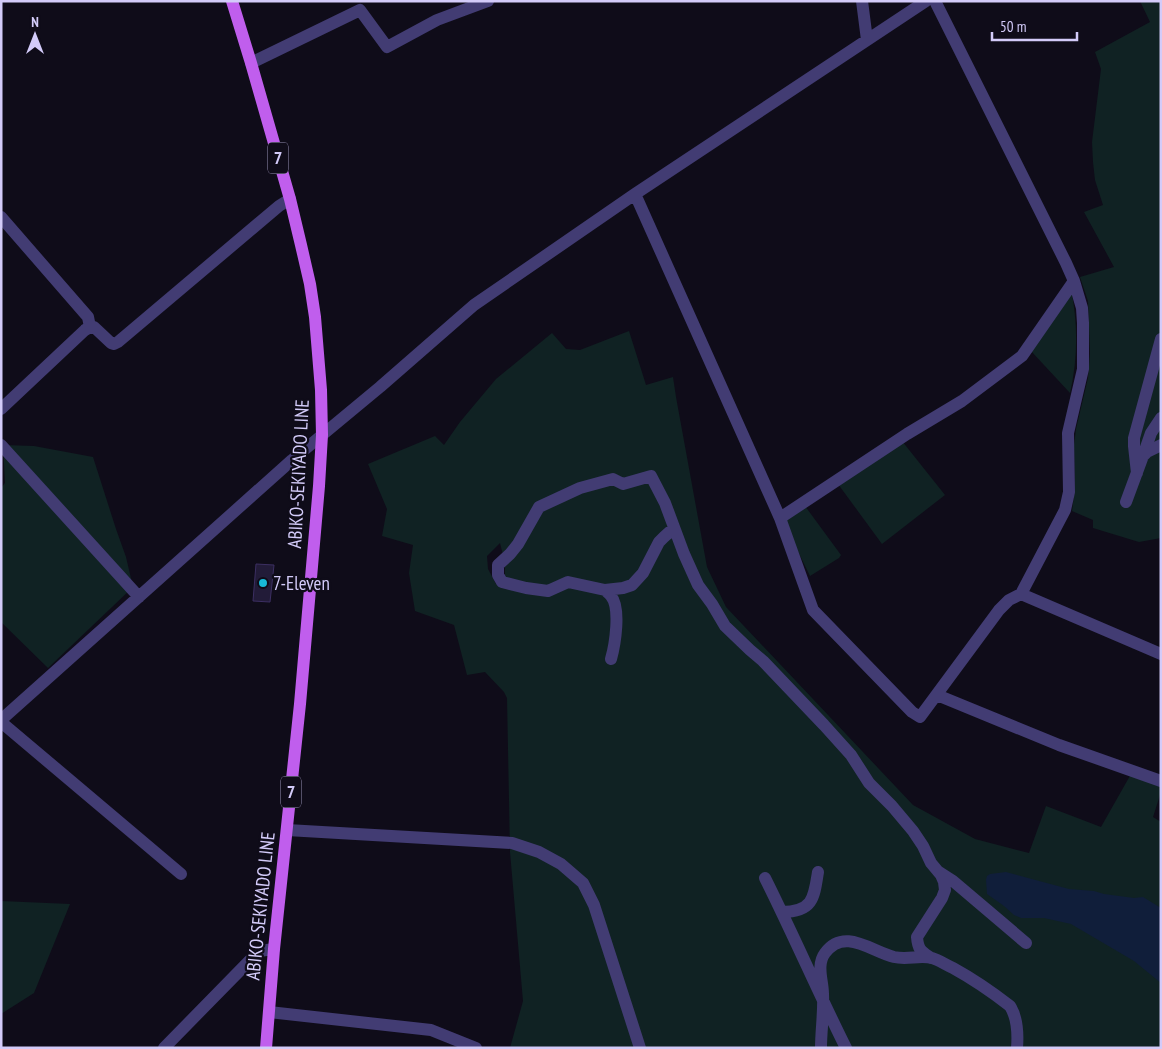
<svg xmlns="http://www.w3.org/2000/svg" width="1162" height="1049" viewBox="0 0 1162 1049" font-family="'PT Sans Narrow',sans-serif">
	<style>
		.green { fill: #102223; fill-rule: evenodd }
		.water { fill: #101e3a }
		.building { fill: #221b38; stroke: #3c2f62 }
		.lines { fill: none; stroke-linecap: round; stroke-linejoin: round }
		.minor { stroke: #423c73; stroke-width: 12 }
		.major { stroke: #c05eed; stroke-width: 12 }
		.poi-dot { fill: #18b9d8; stroke: #0f0c19; stroke-width: 2 }
		.labels { text-anchor: middle; stroke-width: 4.5; stroke-linejoin: round; paint-order: stroke }
		.shield { fill: #0f0c19; stroke: #9892b6; stroke-width: 1 }
		.shield-label { font-size: 18px; font-weight: bold; fill: #d3cbf9 }
		.street-label { font-size: 19px; fill: #d3cbf9; stroke: #0f0c19 }
		.poi-label { font-size: 19px; fill: #d3cbf9; stroke: #0f0c19; text-anchor: start }
	</style>
	<rect width="100%" height="100%" fill="#0f0c19"/>
	<!-- green -->
	<path class="green" d="M1140,1H1161V538L1139,542L1093,528V520L1072,511L1075,488L1074,445L1076,429L1088,378L1090,353L1088,301L1080,277L1114,267L1084,212L1103,205L1095,180L1093,162L1092,142L1101,69L1095,52L1150,22Z
		M1071,289C1078,323 1078,359 1070,393L1031,351Z
		M629,331L646,385L673,377L676,397L707,567L726,607L913,805L975,839L1029,853L1046,806L1101,827L1131,774L1161,785V792L1153,817L1161,822V1048H510L523,1001L510,852L507,698L504,692L485,672L467,675L454,625L415,611L409,573L413,545L382,536L387,509L368,464L435,436L444,445L460,422L496,379L552,333L566,349L580,350ZM500,543L505,563V588L496,584L488,569L487,556Z
		M902,441L945,495L882,544L838,484Z
		M3,445L34,446L93,457L116,529L126,557L133,587L48,668L1,622V488L5,483Z
		M805,506L841,555L839,558L810,576L785,525V520Z
		M1,901L70,904L34,993L1,1014Z"/>
	<!-- water -->
	<path class="water" d="M1006,872L1069,889L1094,891L1104,894L1134,898L1143,897L1161,908V983L1134,961L1071,924L1044,918H1021L1014,915L1004,906L987,894L986,880L987,876L990,874Z"/>
	<!-- building -->
	<path class="building" d="M256,564L274,565L270,602L253,601Z"/>
	<g class="lines">
		<!-- minor -->
		<path class="minor" d="M862,1L867,40
			M935,1L1066,263L1074,281L1082,308L1083,323V369L1068,433L1069,492L1065,510L1021,594L1161,654
			M251,63L360,10L387,47L437,20L488,1
			M635,194L780,518L813,610L912,712L920,717L999,610L1009,600L1021,594
			M1,217L88,317L90,327
			M1,409L85,330L90,327H94L111,343L114,344L118,342L279,206L290,199
			M1,445L139,597
			M1143,456L1151,433L1161,418
			M1137,473L1134,446V438L1161,339
			M1126,502L1143,456L1147,452L1161,445
			M780,518L907,434L962,401L1022,356L1074,281
			M674,528L664,537L659,542L643,573L632,585L623,588L605,590L568,582L548,591L526,588L502,582L498,575V565L510,554L518,544L539,507L580,488L613,479L623,484L651,476L665,503L684,554L698,585L712,604L725,626L750,650L763,661L824,725L851,755L869,783L892,806L913,831L923,846L931,863L941,875L944,882L945,890L942,898L917,937C918,950 921,951 931,958
			M605,590C607,592 609,593 611,596C621,608 615,645 611,659
			M937,695L1059,745L1161,781
			M1,720L292,460L380,387L474,305L635,194L926,1
			M1,722L181,874
			M287,830L512,843L539,852L561,864L583,883L594,905L640,1048
			M939,872L953,881L1026,943
			M765,878C793,934 818,992 846,1048
			M782,912C813,912 814,898 818,872
			M269,1012L431,1030L476,1048
			M164,1048L259,951L274,949
			M821,1048C821,1030 824,1012 823,994C823,981 816,965 825,953C844,927 871,951 894,957C907,960 920,955 932,958C939,960 946,965 953,968C973,979 992,992 1010,1006C1017,1017 1018,1035 1017,1048"/>
		<!-- major -->
		<path class="major" d="M232,1L251,63L290,199L301,245L310,284L315,317L321,390L322,435L319,486L300,704L274,949L266,1048"/>
	</g>
	<!-- markers -->
	<circle class="poi-dot" cx="263" cy="583" r="5"/>
	<g class="labels">
		<!-- shield labels -->
		<g class="shield">
			<rect x="268" y="142.5" width="20" height="31" rx="4"/>
			<rect x="281" y="776.5" width="20" height="31" rx="4"/>
		</g>
		<g class="shield-label">
			<text x="278" y="164">7</text>
			<text x="291" y="798">7</text>
		</g>
		<!-- street labels -->
		<g class="street-label">
			<text transform="translate(298 474) rotate(-87)" y="7">ABIKO-SEKIYADO LINE</text>
			<text transform="translate(260 906) rotate(-84)" y="7">ABIKO-SEKIYADO LINE</text>
		</g>
		<!-- poi labels -->
		<g class="poi-label">
			<text x="273" y="590">7-Eleven</text>
		</g>
	</g>
	<!-- border -->
	<rect width="1162" height="1049" fill="none" stroke="#d3cbf9" stroke-width="5"/>
	<!-- north arrow -->
	<g transform="translate(35 35)" stroke="#0f0c19" stroke-width="4" paint-order="stroke">
	<path d="M0-4L9 19L0 12L-9 19Z" fill="#d3cbf9"/>
	<text y="-8" font-size="14" font-weight="bold" text-anchor="middle" fill="#d3cbf9">N</text>
	</g>
	<!-- scale -->
	<path d="M992 32v8h85v-8" fill="none" stroke="#d3cbf9" stroke-width="2.5"/>
	<text x="1000" y="32" font-size="15" fill="#d3cbf9" stroke="#0f0c19" stroke-width="4" paint-order="stroke">50 m</text>
</svg>
